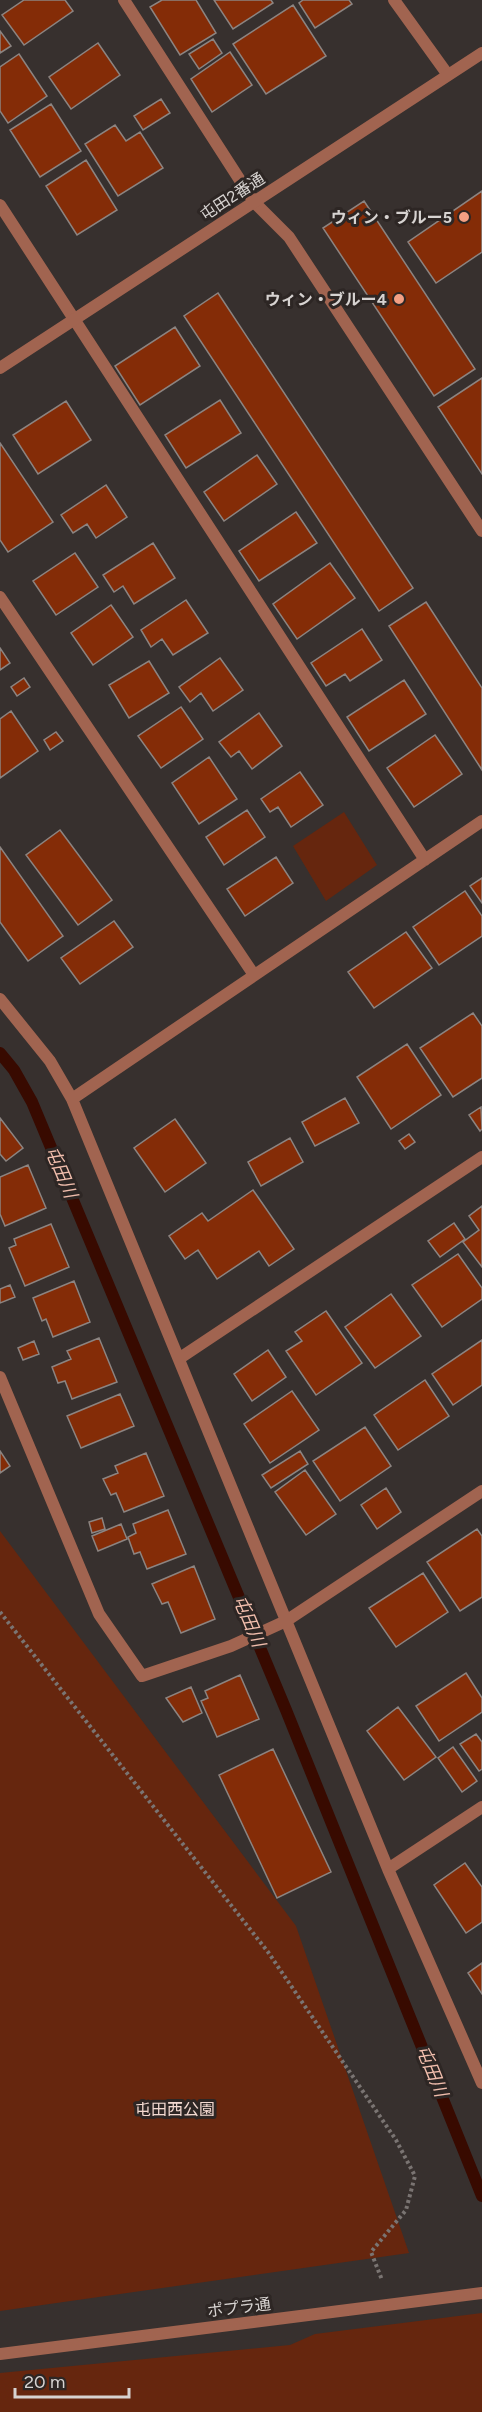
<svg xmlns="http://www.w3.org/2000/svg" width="482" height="2412" viewBox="0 0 482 2412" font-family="Figtree,'Noto Sans JP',sans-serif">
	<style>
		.green { fill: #66260e }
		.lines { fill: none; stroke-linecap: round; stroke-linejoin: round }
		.stream { stroke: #380a00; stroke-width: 12 }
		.building { fill: #842c07; stroke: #8c8481; stroke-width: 1.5 }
		.path { stroke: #7a7472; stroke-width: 4; stroke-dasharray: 3 3; stroke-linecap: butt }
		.service { stroke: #a16450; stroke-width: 12 }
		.minor { stroke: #a16450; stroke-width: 12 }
		.tertiary { stroke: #a16450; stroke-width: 12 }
		.poi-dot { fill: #f39f83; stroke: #2d2624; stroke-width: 2 }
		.labels { text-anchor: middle; stroke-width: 6; stroke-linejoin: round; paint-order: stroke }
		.street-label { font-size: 16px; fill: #d7d3d1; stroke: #2d2624 }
		.poi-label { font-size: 16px; font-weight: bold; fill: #d7d3d1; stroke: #2d2624; text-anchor: end }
		.park-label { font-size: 16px; fill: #f3d9d0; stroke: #2d2624 }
		.water-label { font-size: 18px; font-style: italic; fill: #f0bdac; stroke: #2d2624 }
	</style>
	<rect width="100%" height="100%" fill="#37302e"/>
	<!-- green -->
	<path class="green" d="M344,812L377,865L326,901L293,846Z
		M0,1531L296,1926L409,2253L0,2311Z
		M482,2313V2412H0V2373L290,2345L315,2334Z"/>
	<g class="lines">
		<!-- stream -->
		<path class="stream" d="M0,1053L14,1070L32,1102L286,1710L482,2196"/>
	</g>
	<!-- building -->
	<path class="building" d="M24,0H65L73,11L24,45L2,15Z
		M162,0H196L216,33L180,55L150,7Z
		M214,0H271L273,3L233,29Z
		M303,0H349L352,4L315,28L299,3Z
		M293,5L326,56L266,94L233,44Z
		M0,31L11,46L0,53Z
		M213,39L222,53L199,69L189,54Z
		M98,43L120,75L71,109L49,77Z
		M230,52L252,85L212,112L191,79Z
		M19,54L47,96L8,123L0,111V67Z
		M161,99L170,113L143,130L134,116Z
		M51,104L81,151L40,177L10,130Z
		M115,125L126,141L140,132L163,168L118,196L85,144Z
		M86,160L117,210L77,235L46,186Z
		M482,191V252L436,283L408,242Z
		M364,201L475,369L434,396L323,228Z
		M218,293L413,588L379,611L184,316Z
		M175,327L200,366L140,405L115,366Z
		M482,378V474L438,407Z
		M220,400L241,433L186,468L165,435Z
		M66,401L91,440L38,474L13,435Z
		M0,443L53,522L8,552L0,540Z
		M257,455L277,484L224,521L204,492Z
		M106,485L127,517L96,538L87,524L73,533L61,515Z
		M296,512L317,543L259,581L239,551Z
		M153,543L175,578L134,604L123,586L114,592L103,575Z
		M75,553L98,587L56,615L33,581Z
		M330,563L355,598L297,639L273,604Z
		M186,600L208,633L173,655L162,639L151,647L141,630Z
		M426,602L482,688V770L389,626Z
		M111,605L133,637L93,665L71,633Z
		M362,629L382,660L350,681L345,674L326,686L311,663Z
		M0,648L10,663L0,670Z
		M220,658L243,690L213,711L201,693L190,702L179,687Z
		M149,661L169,693L129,718L109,685Z
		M24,678L30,687L17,696L11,687Z
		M404,680L426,714L369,751L347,717Z
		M181,707L203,739L161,768L138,736Z
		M11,711L38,751L0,778V719Z
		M259,713L282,746L252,769L239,751L231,757L219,742Z
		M56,732L63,741L50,750L44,740Z
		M435,735L462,774L414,807L387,768Z
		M209,757L237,799L199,824L172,783Z
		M300,772L323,805L291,827L278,807L270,812L261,799Z
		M247,810L265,837L224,865L206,837Z
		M60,830L112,900L78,925L26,855Z
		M0,847L63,936L28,961L0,922Z
		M276,857L293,883L245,916L227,889Z
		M482,878V903L470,886Z
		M465,891L482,916V936L439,965L413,927Z
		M114,921L133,947L80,984L61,958Z
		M406,932L432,968L374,1008L348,972Z
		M473,1013L482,1026V1078L453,1097L420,1048Z
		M407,1044L441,1095L391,1129L357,1077Z
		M345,1098L359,1123L315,1146L302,1122Z
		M481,1107L482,1129L480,1131L469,1115Z
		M0,1118L23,1148L6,1161L0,1154Z
		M175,1119L206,1163L165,1192L134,1148Z
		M409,1134L415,1142L405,1149L399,1141Z
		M290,1138L303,1162L261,1186L248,1162Z
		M28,1165L46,1208L5,1226L0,1214V1177Z
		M253,1190L294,1249L269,1266L259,1251L217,1279L198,1250L185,1259L169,1236L202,1213L208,1221Z
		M482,1206V1267L463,1242L479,1230L469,1216Z
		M454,1223L465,1239L440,1257L428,1241Z
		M51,1224L69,1267L25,1286L9,1248L16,1245L14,1239Z
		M458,1254L482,1288V1299L442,1327L412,1285Z
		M74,1281L90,1322L53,1337L46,1319L42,1321L33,1298Z
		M10,1285L15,1297L0,1303V1289Z
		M391,1294L421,1336L375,1368L345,1327Z
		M326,1311L362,1363L316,1395L286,1351L302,1341L295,1332Z
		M99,1338L117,1382L72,1399L65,1381L58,1383L52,1367L71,1359L67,1351Z
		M482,1340V1385L453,1405L432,1374Z
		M34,1341L39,1354L23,1360L18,1348Z
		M268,1350L286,1377L252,1401L234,1374Z
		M425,1380L449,1416L398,1450L374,1415Z
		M292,1391L319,1430L270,1463L244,1424Z
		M120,1394L134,1426L81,1448L67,1416Z
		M365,1427L391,1466L340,1501L313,1461Z
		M0,1451L10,1466L0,1473Z
		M300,1451L308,1464L271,1488L262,1475Z
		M146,1453L164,1496L124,1512L116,1493L111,1495L103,1479L118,1473L115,1466Z
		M305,1470L336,1514L306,1535L275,1492Z
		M386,1488L401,1512L377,1529L361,1505Z
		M168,1510L186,1554L147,1569L140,1552L134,1554L128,1537L136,1533L133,1524Z
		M102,1518L105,1529L92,1533L89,1522Z
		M121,1524L127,1539L98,1551L92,1536Z
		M477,1529L482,1536V1597L460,1611L427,1562Z
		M194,1566L215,1619L181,1633L168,1602L162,1604L152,1584Z
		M423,1573L448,1612L396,1647L369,1608Z
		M466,1673L482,1698V1712L439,1741L416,1706Z
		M240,1675L259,1719L217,1737L201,1701L208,1698L205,1691Z
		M191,1687L202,1713L183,1722L166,1698Z
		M398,1707L436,1757L404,1780L367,1731Z
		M476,1734L482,1742V1769L479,1771L460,1744Z
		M453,1747L477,1781L462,1792L438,1758Z
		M273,1749L331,1872L277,1898L219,1775Z
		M465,1863L482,1887V1922L466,1933L434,1885Z
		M482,1963V1994L468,1973Z"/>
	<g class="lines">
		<!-- path -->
		<path class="path" d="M0,1612L268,1952L396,2140L415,2176L406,2210L371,2252L382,2280"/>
		<!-- service -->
		<path class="service" d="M254,202L289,237L482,531"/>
		<!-- minor -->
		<path class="minor" d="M124,0L254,202
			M394,0L448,75
			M0,205L425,860
			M0,597L254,975
			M0,999L50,1061L72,1099L388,1869L482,2083
			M72,1099L482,821
			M180,1358L482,1157
			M0,1377L99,1614L142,1676L231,1646L286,1621L482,1491
			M388,1869L482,1807"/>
		<!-- tertiary -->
		<path class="tertiary" d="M0,368L482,53
			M0,2354L482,2293"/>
	</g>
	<!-- markers -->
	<g class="poi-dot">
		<circle cx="464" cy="217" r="6"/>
		<circle cx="399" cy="299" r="6"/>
	</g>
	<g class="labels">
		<!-- street labels -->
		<g class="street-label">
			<text transform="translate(232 196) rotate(-33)" y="6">屯田2番通</text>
			<text transform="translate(239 2307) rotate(-7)" y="6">ポプラ通</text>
		</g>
		<!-- poi labels -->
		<g class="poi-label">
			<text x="452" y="223">ウィン・ブルー5</text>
			<text x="387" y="305">ウィン・ブルー4</text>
		</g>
		<!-- park labels -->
		<g class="park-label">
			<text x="175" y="2115">屯田西公園</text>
		</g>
		<!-- water labels -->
		<g class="water-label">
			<text transform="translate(61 1172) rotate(67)" y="6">屯田川</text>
			<text transform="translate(249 1621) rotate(67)" y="6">屯田川</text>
			<text transform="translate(432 2071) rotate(68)" y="6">屯田川</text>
		</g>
	</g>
	<!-- scale -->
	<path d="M15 2388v9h114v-9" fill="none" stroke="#d7d3d1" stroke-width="3"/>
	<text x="24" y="2388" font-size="18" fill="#d7d3d1" stroke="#2d2624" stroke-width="4.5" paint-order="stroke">20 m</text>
</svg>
